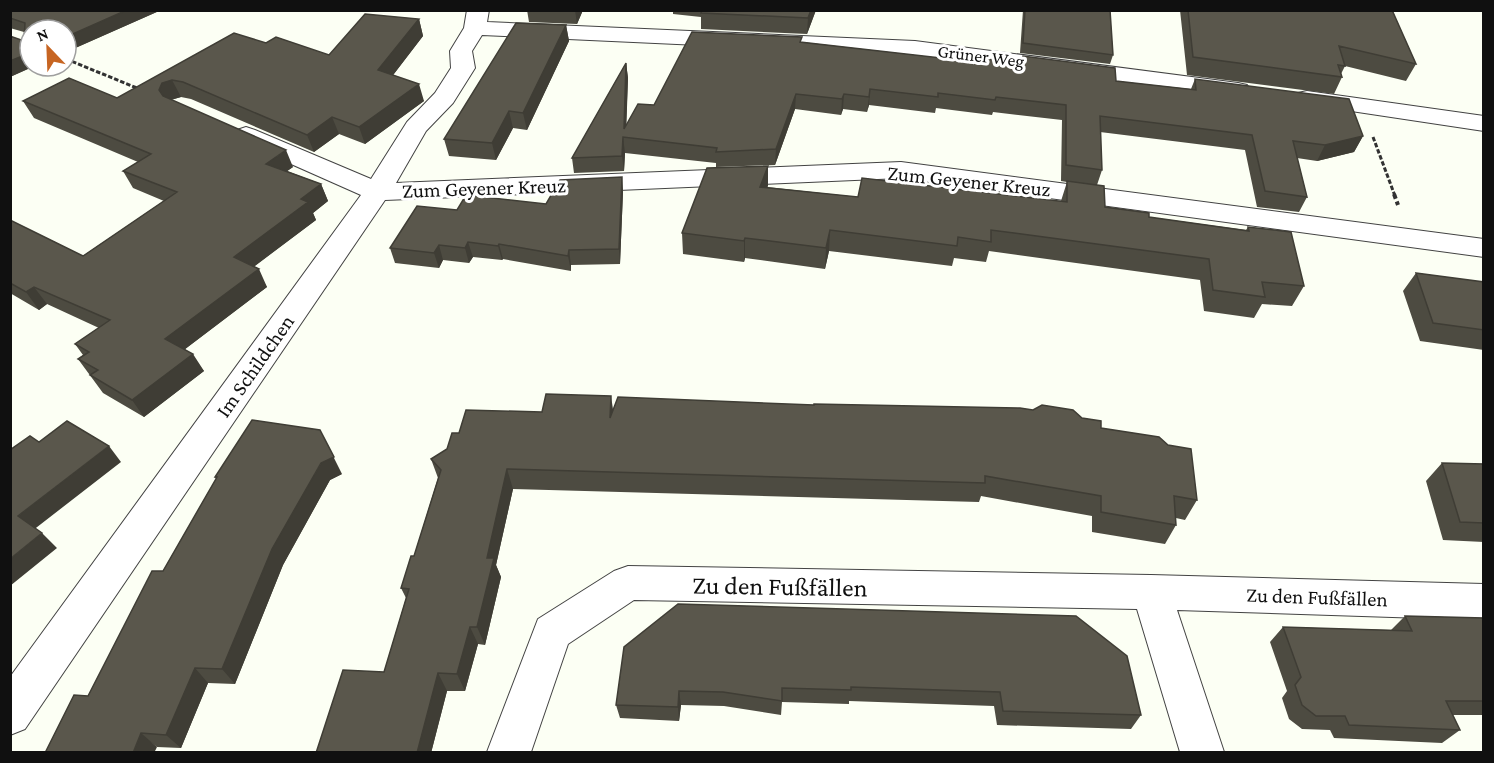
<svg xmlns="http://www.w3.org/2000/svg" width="1494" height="763" viewBox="0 0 1494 763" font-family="'Crimson Pro',serif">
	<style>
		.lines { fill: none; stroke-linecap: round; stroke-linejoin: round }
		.street-casing { stroke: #434343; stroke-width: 2 }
		.path-far1 { stroke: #323232; stroke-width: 3; stroke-dasharray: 4.5 2; stroke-linecap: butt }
		.path { stroke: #323232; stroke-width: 4; stroke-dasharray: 5 3; stroke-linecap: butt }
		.street { fill: #fff; fill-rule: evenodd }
		.wall { fill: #4d4b41 }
		.shaded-wall { fill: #3f3d35 }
		.building { fill: #5a574c; stroke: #3f3d35; stroke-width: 1.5 }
		.labels { text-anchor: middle; stroke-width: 6; stroke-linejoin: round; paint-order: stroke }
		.far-street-label { font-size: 18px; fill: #101010; stroke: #fff }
		.street-label { font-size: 21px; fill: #101010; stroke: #fff }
		.near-street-label { font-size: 26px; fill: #101010; stroke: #fff }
	</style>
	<rect width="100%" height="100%" fill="#fcfff4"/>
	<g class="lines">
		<!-- street casing -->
		<g class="street-casing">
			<path id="street" d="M467,10H489L487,22L915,41L1238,83L1247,85L1250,90L1247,95L1238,97L915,55L482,35L472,51L475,68L453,103L426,131L396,183L901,162L1484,239V257L901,178L385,200L25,729L10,735V677L361,195L237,140L233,135L237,130L246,127L255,130L371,179L407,122L435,93L451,68L450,51L464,28Z
				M1307,91L1484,116V131L1298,103L1295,98L1298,93Z
				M628,566L1151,575L1484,584V620L1177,610L1224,752H1180L1137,609L634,600L568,644L531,752H487L538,619L614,571Z"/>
		</g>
		<!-- path-far1 -->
		<path class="path-far1" d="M66,59L137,88
			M1373,137L1395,196"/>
		<!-- path -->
		<path class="path" d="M1394,194L1398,205"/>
		<!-- street -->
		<use href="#street" class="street"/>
	</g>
	<!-- wall -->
	<path class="wall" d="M10,10L159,11L10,77V36L24,41V32L10,28Z
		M527,10H583L577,24L529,22Z
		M673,10H816L807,34L701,29V17L673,14Z
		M1023,10H1110L1113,55L1110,64L1020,53Z
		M1180,10H1392L1416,64L1406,81L1345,66L1341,74L1342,77L1334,94L1187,75Z
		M419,19L423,36L393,75L424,101L365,144L339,134L314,152L191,99L181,97L171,100L293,167L287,171L321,184L328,201L313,213L316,220L253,267L267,287L185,349L204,371L144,417L103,393L78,359L83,355L75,344L99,328L47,304L39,310L10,293V220L83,256L164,201L133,188L123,171L138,162L34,118L23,101L117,98L266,43L329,55Z
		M566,25L569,41L527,130L513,128L496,160L449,156L444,139Z
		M802,42L941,58L1021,63L1023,56L1116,81L1191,89L1195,79L1363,136L1354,152L1317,161L1297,158L1307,197L1299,212L1257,207L1245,150L1100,132L1102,170L1097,185L1105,207L1149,217L1246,230L1248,227L1304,286L1292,306L1262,304L1254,318L1204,311L1200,280L989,251L986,262L954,258L952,266L829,251L825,269L745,258L744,262L683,254L682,233L768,166L767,187L858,197L1061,201L1067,182L1061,181L1062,120L993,112L992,115L936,108L935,113L869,105L867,112L843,109L841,115L795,109L775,165L716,167V163L625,153L624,171L574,173L572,158L626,63L628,78L626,125L654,105Z
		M622,177L623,192L620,264L571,265V271L503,259L502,260L473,257L469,263L443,260L439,268L395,263L390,248L457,210L546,204Z
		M1416,273L1484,282V350L1420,341L1403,291Z
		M613,410L1082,418L1101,428L1197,500L1185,520L1176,518V525L1165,544L1092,532V516L981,496L979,502L513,489L496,565L501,577L485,645L478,644L465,691H447L431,753H316L384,672L406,598L401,588L414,556L438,478L431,459L447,449L459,433L542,412Z
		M1442,463L1484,464V542L1443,540L1426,481Z
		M342,474L330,480L283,565L235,684L208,683L181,748L157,747L88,696L163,571L216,479L215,477Z
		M678,604L1141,715L1131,729L997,725L994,706L849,701V704L782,702L781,715L724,706L681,705L679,721L620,718L616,705Z
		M1405,616L1484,618V715H1453L1460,730L1442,743L1334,738L1330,730L1302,729L1289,719L1282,698L1287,691L1270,642L1283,627L1391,630Z"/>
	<!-- shaded-wall -->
	<path class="shaded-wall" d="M127,10L159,11L66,52V37Z
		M575,10H583L577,24Z
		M811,10H816L807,34L808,18Z
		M419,19L423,36L384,87L378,70Z
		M566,25L569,41L527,130L523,113Z
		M30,53V66H34L10,77V61Z
		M626,63L628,78L626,137L624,129Z
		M172,80L181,97L170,100L167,107L159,90L162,83Z
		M419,84L424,101L365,144L359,127Z
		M870,89L869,105L867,112L869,97Z
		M796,94L795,109L775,165L776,149Z
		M844,94L843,109L841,115L842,99Z
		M509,111L513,128L496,160L492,143Z
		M332,117L339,134L314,152L307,135Z
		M1363,136L1354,152L1317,161L1325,145Z
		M623,137L625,153L624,171L622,156Z
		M286,150L293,167L273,181L266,164Z
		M768,166V186L760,207V187Z
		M622,177L623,192L620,264L619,249Z
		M321,184L328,201L313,213L316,220L243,275L234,257L301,199Z
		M830,230L829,251L825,269L826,248Z
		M745,238V258L744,262V241Z
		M468,242L473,257L469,263L465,248Z
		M499,244L503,259L502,260L498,246Z
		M439,245L443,260L439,268L434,253Z
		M569,250L571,265V271L568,256Z
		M259,269L267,287L176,356L165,339Z
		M34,287L47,304L39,310L26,292Z
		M193,354L204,371L144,417L132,400Z
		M611,396L614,416L610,418Z
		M320,430L342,474L330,480L283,565L235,684L222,669L272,549L321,463Z
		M109,446L121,462L32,531L18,516Z
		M507,469L513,489L496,565L501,577L485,645L477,627L487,558Z
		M42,533L57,548L10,586V559Z
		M470,627L478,644L465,691L457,674Z
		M195,668L208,683L181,748L166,735Z
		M438,673L447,691L431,753H417Z
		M679,691L681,705L679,721L678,707Z
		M141,733L157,747L154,753H133Z"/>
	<!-- building -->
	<path class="building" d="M10,10H127L66,37V30H30V53L10,61V36L24,41L25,23L10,18Z
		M702,10H811L808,18L701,13Z
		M1025,10H1110L1113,55L1023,43Z
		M1188,10H1392L1416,64L1339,46L1345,66L1338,65L1342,77L1193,57Z
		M365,14L419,19L378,70L419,84L359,127L332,117L307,135L183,82L172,80L162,83L159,90L163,96L286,150L266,164L321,184L301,199L308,202L234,257L259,269L165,339L193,354L132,400L90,375L98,370L78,359L89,352L75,344L110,320L34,287L26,292L10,283V220L83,256L177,192L123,171L151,154L23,101L69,78L117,98L234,33L266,43L276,37L329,55Z
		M516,23L566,25L523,113L509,111L492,143L444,139Z
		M692,32L802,37L800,42L941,58L942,54L1022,63L1023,56L1115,68L1116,81L1196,90L1195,79L1349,99L1363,136L1325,145L1293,141L1307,197L1265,191L1252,135L1100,116L1102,170L1066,165V105L996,97L995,100L938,93V97L870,89L869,97L844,94L842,99L796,94L776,149L716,152L717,148L623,137L622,156L572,158L626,63L624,129L638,104L654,105Z
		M768,166L760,187L858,197L862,178L1067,202V181L1104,186L1105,207L1149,213V217L1249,231L1248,227L1291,232L1304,286L1262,282L1265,297L1213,290L1209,259L991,230V242L958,237L957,246L830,230L826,248L745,238L744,241L682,233L707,168Z
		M622,177L619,249L569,250L568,256L499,244L498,246L468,242L465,248L439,245L434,253L390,248L417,206L457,210L466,195L546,204L560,180Z
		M1416,273L1484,282V330L1433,323Z
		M546,394L611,396L610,418L618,397L814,405V404L1020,408L1033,410L1042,405L1073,410L1082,418L1101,421V428L1159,437L1168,445L1191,449L1197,500L1174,496L1176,525L1101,512V496L985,476V483L507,469L487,558H494L477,627H470L457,674L438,673L417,753H316L343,670L384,672L409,589L401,588L411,556H414L441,470L431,459L447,449L452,433H459L466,410L542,412Z
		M252,420L320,430L334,457L321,463L272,549L222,669L195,668L166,735L141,733L133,753H45L74,695L88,696L152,571H163L217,477H215Z
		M67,421L109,446L18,516L42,533L10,559V450L30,436L39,442Z
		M1442,463L1484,464V523L1460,522Z
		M678,604L1076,616L1127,656L1141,715L1003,711L1000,692L851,687V690L782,688V701L723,692L679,691L678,707L616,705L624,647Z
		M1405,616L1484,618V701H1446L1460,730L1349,725L1345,716H1316L1302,705L1295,685L1301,677L1283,627L1412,631Z"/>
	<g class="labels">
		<!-- far-street labels -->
		<g class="far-street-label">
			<text transform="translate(981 56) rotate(7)" y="6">Grüner Weg</text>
		</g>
		<!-- street labels -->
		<g class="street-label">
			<text transform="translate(969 181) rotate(6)" y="7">Zum Geyener Kreuz</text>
			<text transform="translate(484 188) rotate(-2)" y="7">Zum Geyener Kreuz</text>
			<text transform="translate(255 366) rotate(-55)" y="7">Im Schildchen</text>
			<text transform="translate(1317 597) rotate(2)" y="7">Zu den Fußfällen</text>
		</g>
		<!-- near-street labels -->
		<g class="near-street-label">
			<text transform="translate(780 586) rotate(1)" y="9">Zu den Fußfällen</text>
		</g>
	</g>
	<!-- border -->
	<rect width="1494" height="763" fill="none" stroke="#101010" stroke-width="24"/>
	<!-- north arrow -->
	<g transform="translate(48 48) rotate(337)"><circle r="28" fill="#ffffff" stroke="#9f9f9f" stroke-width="1.5"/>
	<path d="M0-4.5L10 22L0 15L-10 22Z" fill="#c76522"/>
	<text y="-9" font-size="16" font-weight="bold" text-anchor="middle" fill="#101010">N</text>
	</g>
</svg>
